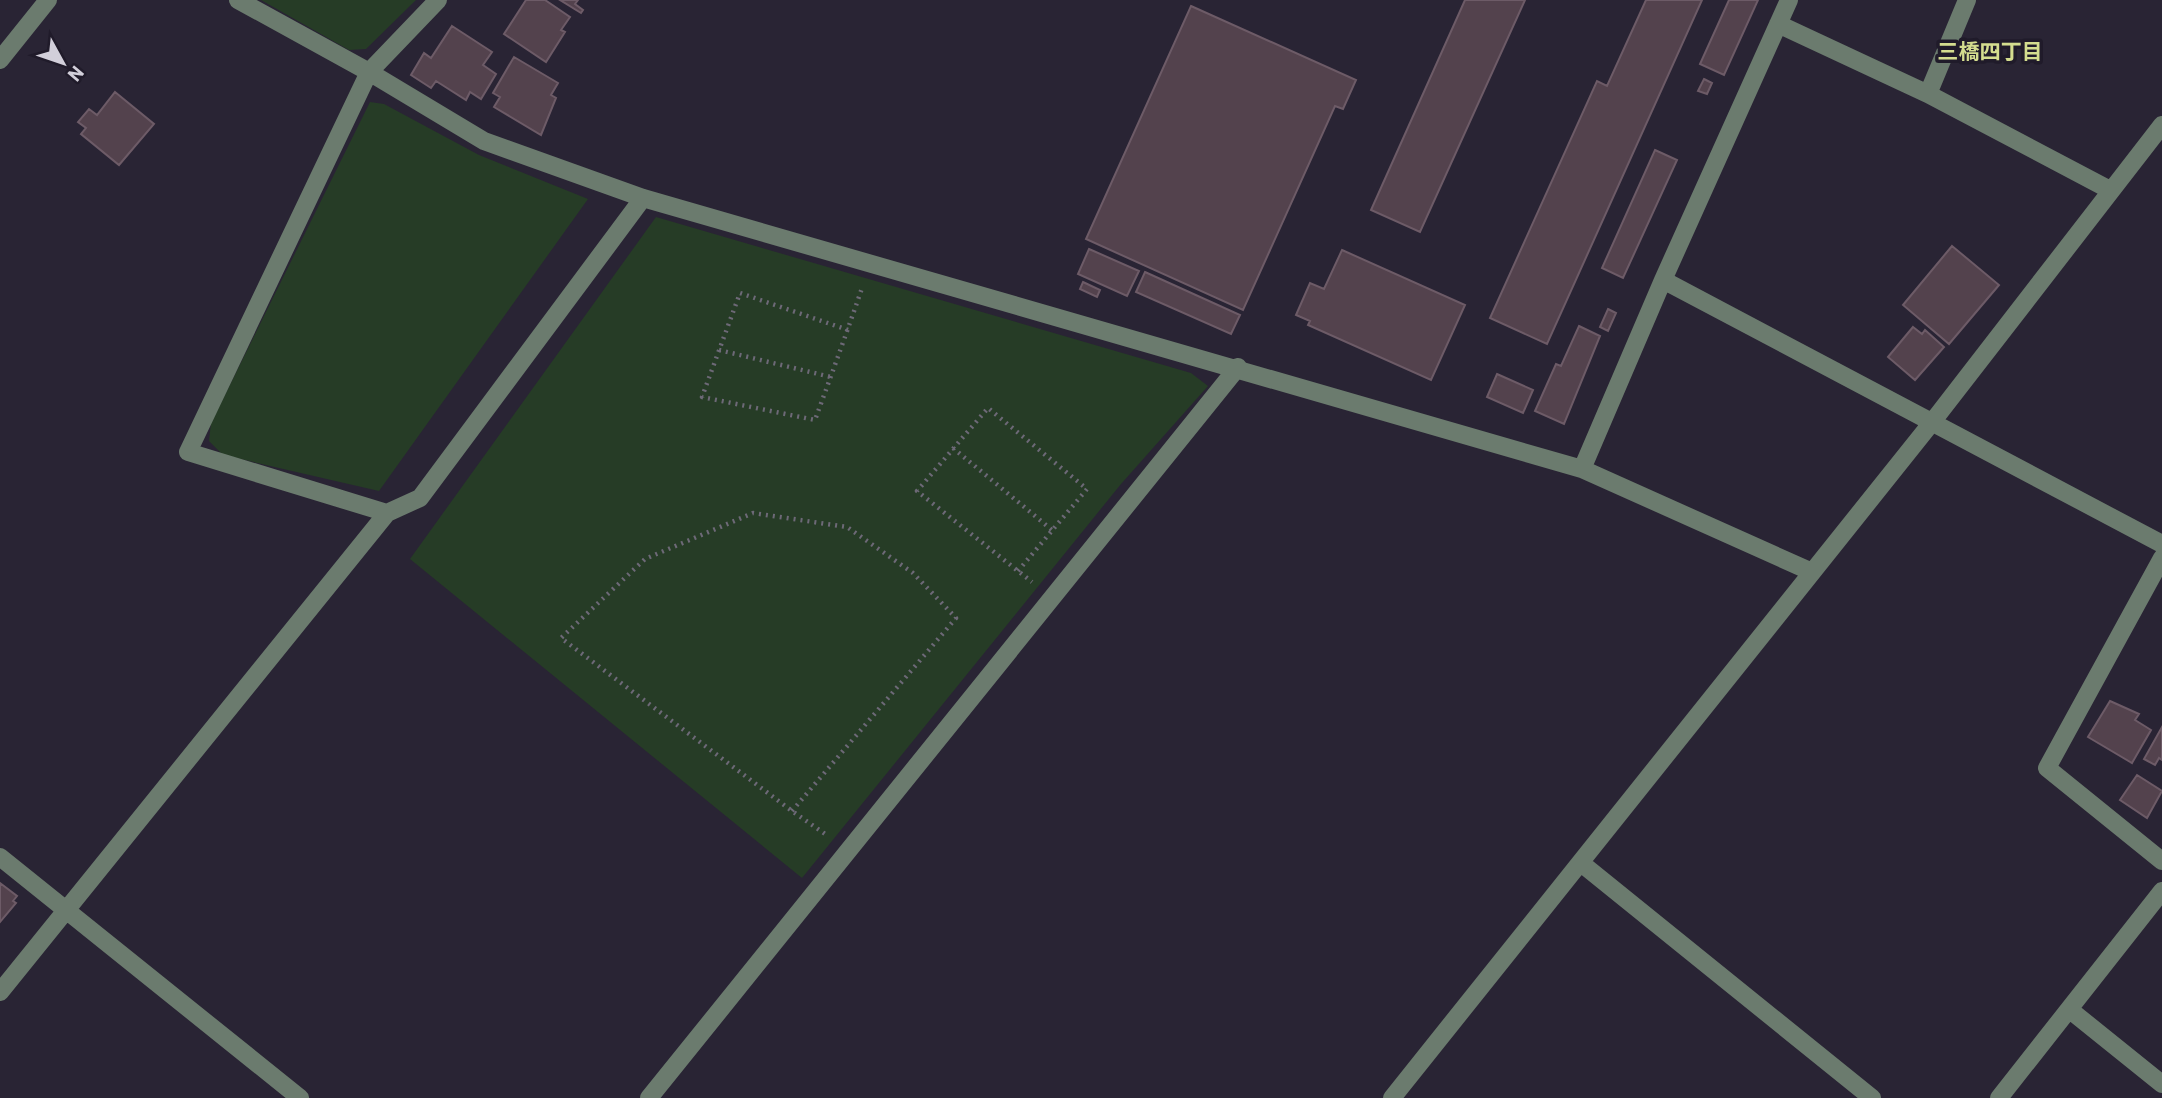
<svg xmlns="http://www.w3.org/2000/svg" width="2162" height="1098" viewBox="0 0 2162 1098" font-family="Barlow,'Noto Sans JP',sans-serif">
	<style>
		.green { fill: #263c26 }
		.building { fill: #53424d; stroke: #6d5b67; stroke-width: 2 }
		.lines { fill: none; stroke-linecap: round; stroke-linejoin: round }
		.path { stroke: #6d6977; stroke-width: 4.5; stroke-dasharray: 2 5; stroke-linecap: butt }
		.minor { stroke: #6b7b6e; stroke-width: 18 }
		.labels { text-anchor: middle; stroke-width: 7; stroke-linejoin: round; paint-order: stroke }
		.neighbourhood-label { font-size: 21px; font-weight: bold; fill: #d4dd8f; stroke: #201b2a }
	</style>
	<rect width="100%" height="100%" fill="#292434"/>
	<!-- green -->
	<path class="green" d="M261,0H416L366,49L349,50Z
		M370,102L384,104L479,155L588,199L379,491L223,455L209,441L211,423Z
		M656,217L1191,373L1208,386L1121,484L802,878L410,559Z"/>
	<!-- building -->
	<path class="building" d="M526,0H545L570,17L561,30L565,32L546,62L504,34Z
		M560,0H578L575,4L583,10L581,13Z
		M1465,0H1525L1420,232L1371,210Z
		M1646,0H1702L1547,344L1490,318L1597,81L1607,86Z
		M1729,0H1758L1724,75L1700,64Z
		M1191,6L1356,80L1343,109L1335,106L1243,310L1086,239Z
		M452,26L492,52L483,65L496,74L481,99L470,92L466,100L436,81L431,88L411,75L424,53L431,58Z
		M514,57L558,83L551,95L556,98L541,135L494,107L500,97L493,93Z
		M1704,79L1712,83L1707,94L1698,91Z
		M115,92L154,124L119,165L81,134L86,128L78,122L89,109L97,115Z
		M1655,150L1677,160L1623,278L1602,268Z
		M1952,246L1999,285L1949,344L1903,305Z
		M1089,249L1139,271L1127,296L1078,274Z
		M1342,250L1465,305L1431,380L1308,325L1310,321L1296,315L1310,283L1324,289Z
		M1145,272L1240,315L1231,334L1136,292Z
		M1083,282L1100,290L1097,297L1080,289Z
		M1608,309L1616,313L1608,331L1600,327Z
		M1579,326L1600,336L1564,424L1535,411L1556,364L1561,366Z
		M1913,327L1922,334L1925,330L1944,347L1915,380L1888,357Z
		M1497,374L1533,390L1523,413L1487,397Z
		M2110,701L2139,714L2135,720L2151,730L2132,763L2088,737Z
		M2162,727V760L2159,758L2155,765L2144,759Z
		M2137,775L2162,791L2147,818L2120,800Z
		M0,883L17,896L13,901L16,903L0,922Z"/>
	<g class="lines">
		<!-- path -->
		<path class="path" d="M848,330L740,293L702,397L815,420C831,376 847,332 862,288
			M719,350L831,377
			M953,448L1052,530
			M1018,571L1087,489L988,408L917,491L1018,571L1032,582
			M792,811L956,618L913,573L847,527L753,513L645,559L561,638L792,811L828,836"/>
		<!-- minor -->
		<path class="minor" d="M238,0L369,72L484,141L643,198L1582,469L1812,572
			M1778,24L1928,94L2110,190
			M0,60L48,0
			M1928,94L1967,0
			M1663,280L2162,544
			M1582,469L1663,280L1789,0
			M387,513L188,452L369,72L438,0
			M2162,558L2047,768L2162,861
			M0,857L300,1098
			M1581,863L1872,1098
			M0,992L387,513L420,498L643,198
			M2070,1010L2162,1084
			M649,1098L1238,367
			M1392,1098L1933,421L2162,125
			M1999,1098L2162,891"/>
	</g>
	<g class="labels">
		<!-- neighbourhood labels -->
		<g class="neighbourhood-label">
			<text x="1990" y="59">三橋四丁目</text>
		</g>
	</g>
	<!-- north arrow -->
	<g transform="translate(63 63) rotate(130)" stroke="#201b2a" stroke-width="5" paint-order="stroke">
	<path d="M0-5L12 26L0 18L-12 26Z" fill="#d2cfda"/>
	<text y="-10" font-size="19" font-weight="bold" text-anchor="middle" fill="#d2cfda">N</text>
	</g>
</svg>
